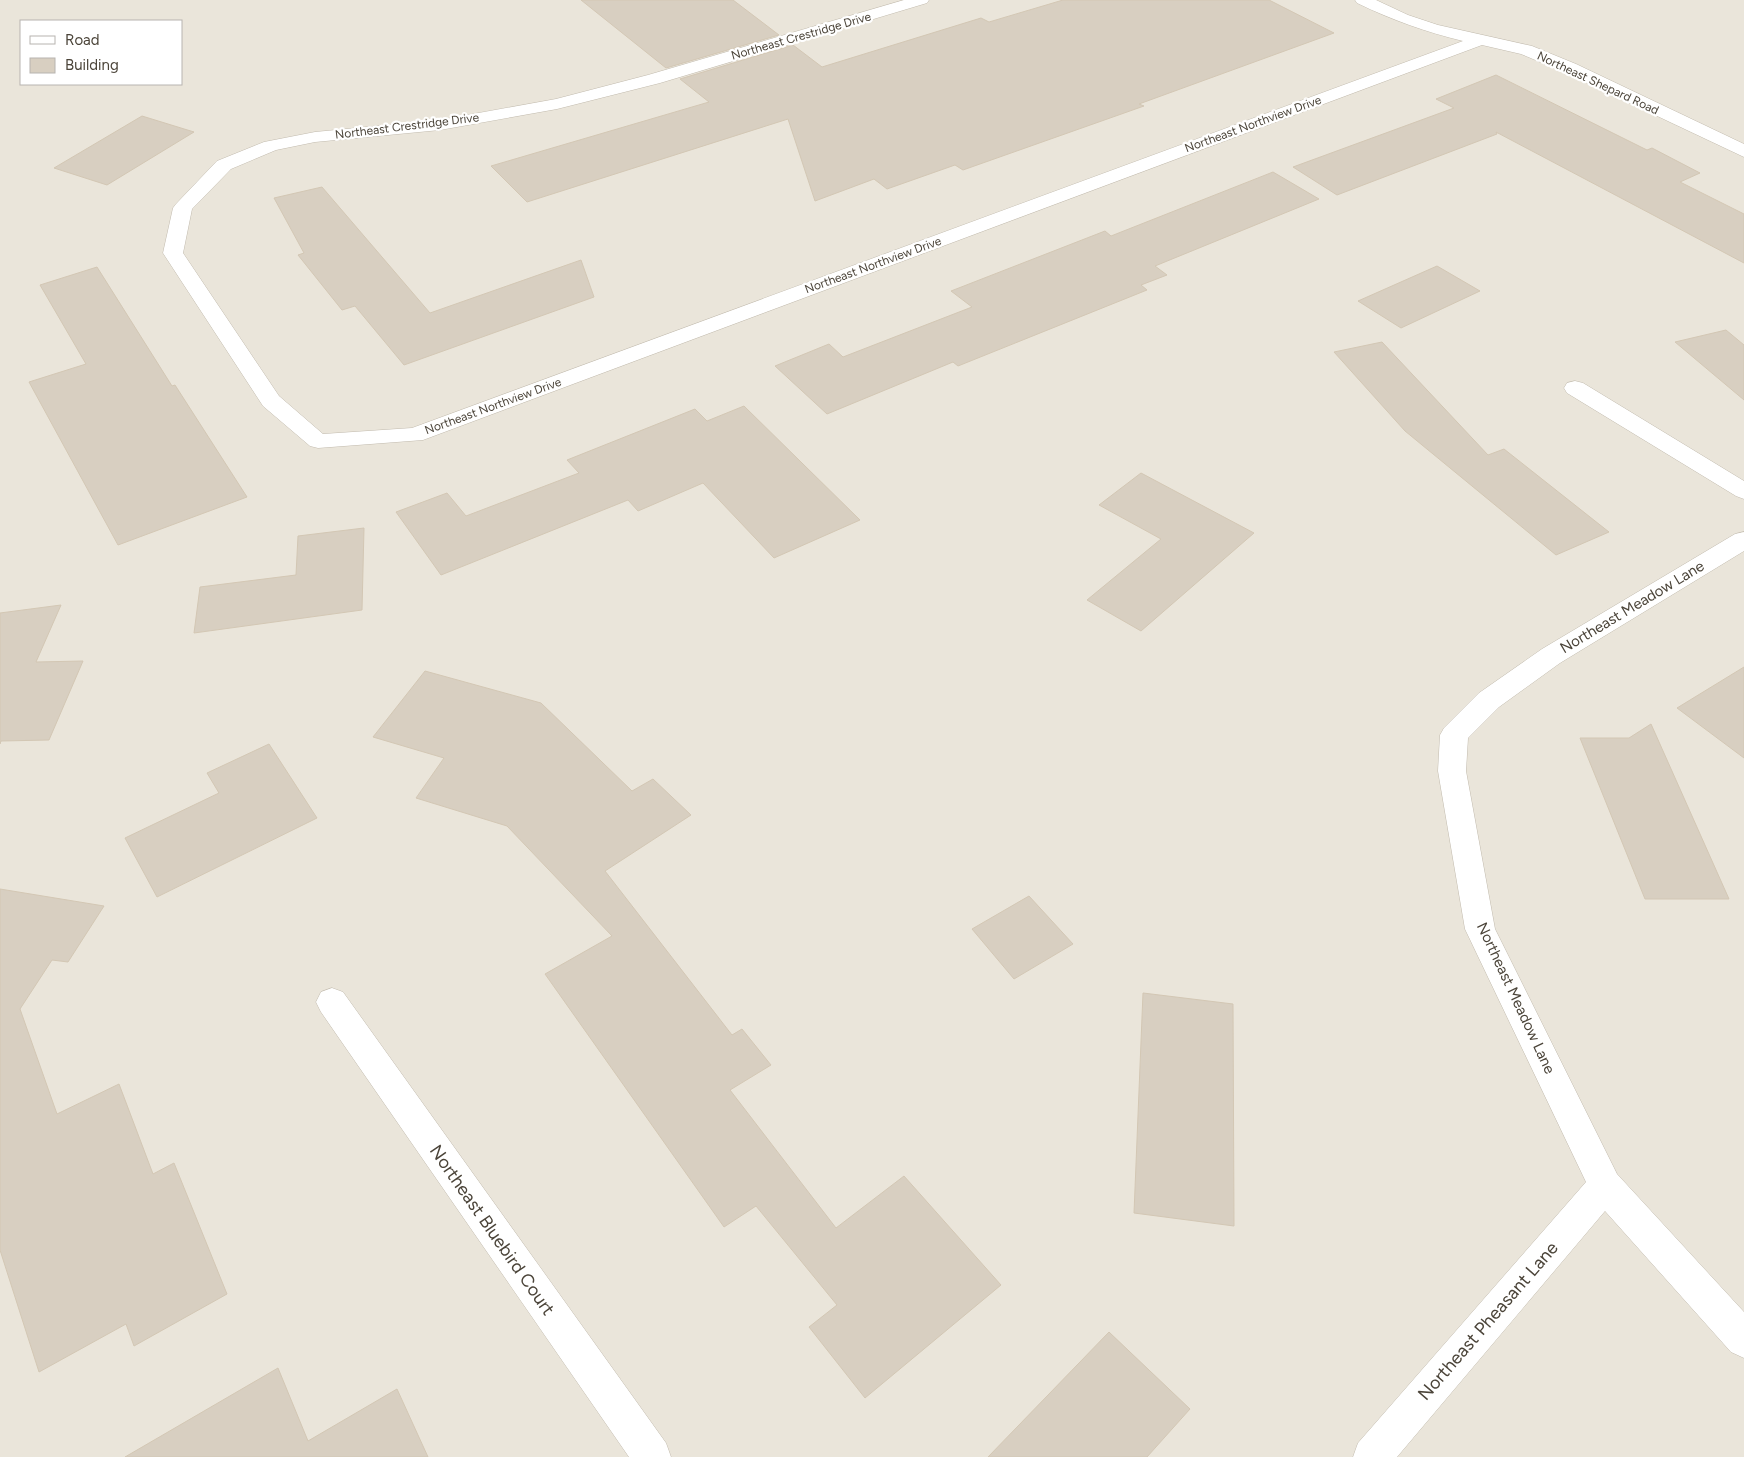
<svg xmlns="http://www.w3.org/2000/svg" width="1744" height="1457" viewBox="0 0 1744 1457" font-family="Figtree,sans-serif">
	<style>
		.residential { fill: #eae5da; fill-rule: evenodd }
		.building { fill: #d8cfc1; stroke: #d3c7b4 }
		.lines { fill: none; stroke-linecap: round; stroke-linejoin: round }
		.minor-casing { stroke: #c2bbae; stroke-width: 1 }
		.minor { fill: #fff; fill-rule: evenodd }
		.labels { text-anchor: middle; stroke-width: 4.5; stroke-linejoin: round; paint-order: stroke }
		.far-street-label { font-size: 12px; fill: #4b4439; stroke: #fff }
		.street-label { font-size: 15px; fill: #4b4439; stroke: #fff }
		.near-street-label { font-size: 18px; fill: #4b4439; stroke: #fff }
	</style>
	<rect width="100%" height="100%" fill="#f6f3ec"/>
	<!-- residential -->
	<path class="residential" d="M0,0H1744V1457H0ZM21,21H181V84H21Z"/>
	<!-- building -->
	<path class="building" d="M581,0H733L779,35L666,68Z
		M1063,0H1269L1334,33L1139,104L1144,106L963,170L955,165L887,189L874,179L815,201L788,119L527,202L491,166L709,102L680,79L793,45L822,67L981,18L989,22Z
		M1496,75L1647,150L1652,148L1700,173L1680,182L1744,214V263L1496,132L1497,134L1337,195L1293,167L1454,108L1436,99Z
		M142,116L194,132L107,185L54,168Z
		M1273,172L1319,199L1155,266L1167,275L1141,285L1147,290L958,366L953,362L827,414L775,366L829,344L843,357L972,307L951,291L1105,231L1111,236Z
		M322,187L430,313L581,260L594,297L404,365L355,306L342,310L298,255L304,253L274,198Z
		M1437,266L1480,291L1401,328L1358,301Z
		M97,267L172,386L175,385L247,497L118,545L29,382L86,364L40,285Z
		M1726,330L1744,345V400L1675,342Z
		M1382,342L1488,455L1504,449L1609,532L1556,555L1405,431L1334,352Z
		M744,406L860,520L774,558L703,483L638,511L628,500L441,575L396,512L447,493L466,516L579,473L567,460L695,409L707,421Z
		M1141,473L1254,533L1141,631L1087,600L1161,539L1099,505Z
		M364,528L362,610L194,633L200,587L296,575L298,536Z
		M61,605L36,662L83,661L49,740L1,741L0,744V613Z
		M1744,667V758L1677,708Z
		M425,671L541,703L632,791L653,779L691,815L605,871L732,1035L742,1029L771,1065L730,1090L836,1228L904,1176L1001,1285L865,1398L809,1327L837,1305L756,1206L724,1227L545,974L612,936L507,826L416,798L444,758L373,737Z
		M1651,724L1729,899H1645L1580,738H1629Z
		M269,744L317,818L157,897L125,838L219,793L207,773Z
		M0,889L104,906L68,962L52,960L20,1009L57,1114L119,1084L153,1174L174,1163L227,1294L134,1346L126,1324L39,1372L0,1250Z
		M1029,896L1073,944L1014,979L972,929Z
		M1143,993L1233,1004L1234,1226L1134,1213Z
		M1109,1332L1190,1409L1147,1457H988Z
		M278,1368L308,1441L397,1389L428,1457H125Z"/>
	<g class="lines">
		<!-- minor casing -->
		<g class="minor-casing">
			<path id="minor" d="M904,0H929L927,3L660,83L557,109L440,130L315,142L276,150L231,169L192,209L183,253L279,396L323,434L412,428L1463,41C1426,32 1392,20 1357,3L1355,0H1376L1408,15L1438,25L1532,46L1576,64L1744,144V157L1564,72L1521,54L1482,45L423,440L318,448L310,446L263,406L163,253L173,208L176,204L217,161L264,142L315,132L440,120L556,99L648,75Z
				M1575,381L1583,383L1744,481V499L1736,496L1567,393L1564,388L1567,383Z
				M1744,532V551L1560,663L1499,707L1468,738L1466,771L1495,929L1617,1174L1744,1312V1358L1731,1352L1605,1211L1397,1457H1353L1358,1443L1586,1182L1465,929L1438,771L1440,735L1444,728L1479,693L1542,649L1735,534Z
				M332,988L343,992L666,1443L671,1457H629L321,1012L316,1002L321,992Z"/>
		</g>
		<!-- minor -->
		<use href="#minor" class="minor"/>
	</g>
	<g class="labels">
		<!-- far-street labels -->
		<g class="far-street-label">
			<text transform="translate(801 36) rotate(-16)" y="4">Northeast Crestridge Drive</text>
			<text transform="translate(1598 83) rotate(25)" y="4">Northeast Shepard Road</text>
			<text transform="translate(1253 124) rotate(-20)" y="4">Northeast Northview Drive</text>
			<text transform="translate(407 126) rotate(-7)" y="4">Northeast Crestridge Drive</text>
			<text transform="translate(873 265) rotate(-20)" y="4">Northeast Northview Drive</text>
			<text transform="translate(493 406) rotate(-20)" y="4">Northeast Northview Drive</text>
		</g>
		<!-- street labels -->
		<g class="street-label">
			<text transform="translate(1632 607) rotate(-31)" y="5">Northeast Meadow Lane</text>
			<text transform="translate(1516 998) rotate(65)" y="5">Northeast Meadow Lane</text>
		</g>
		<!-- near-street labels -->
		<g class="near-street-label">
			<text transform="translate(492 1230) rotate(55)" y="6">Northeast Bluebird Court</text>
			<text transform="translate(1488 1321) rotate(-49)" y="6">Northeast Pheasant Lane</text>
		</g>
	</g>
	<!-- legend -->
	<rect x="20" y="20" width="162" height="65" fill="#ffffff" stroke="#b7b4b0"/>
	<rect x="30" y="36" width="25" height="8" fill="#ffffff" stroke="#b7b4b0"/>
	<text x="65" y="45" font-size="15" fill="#4b4439">Road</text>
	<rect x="30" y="58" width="25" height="15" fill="#d8cfc1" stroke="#b7b4b0"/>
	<text x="65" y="70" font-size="15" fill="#4b4439">Building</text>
</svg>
